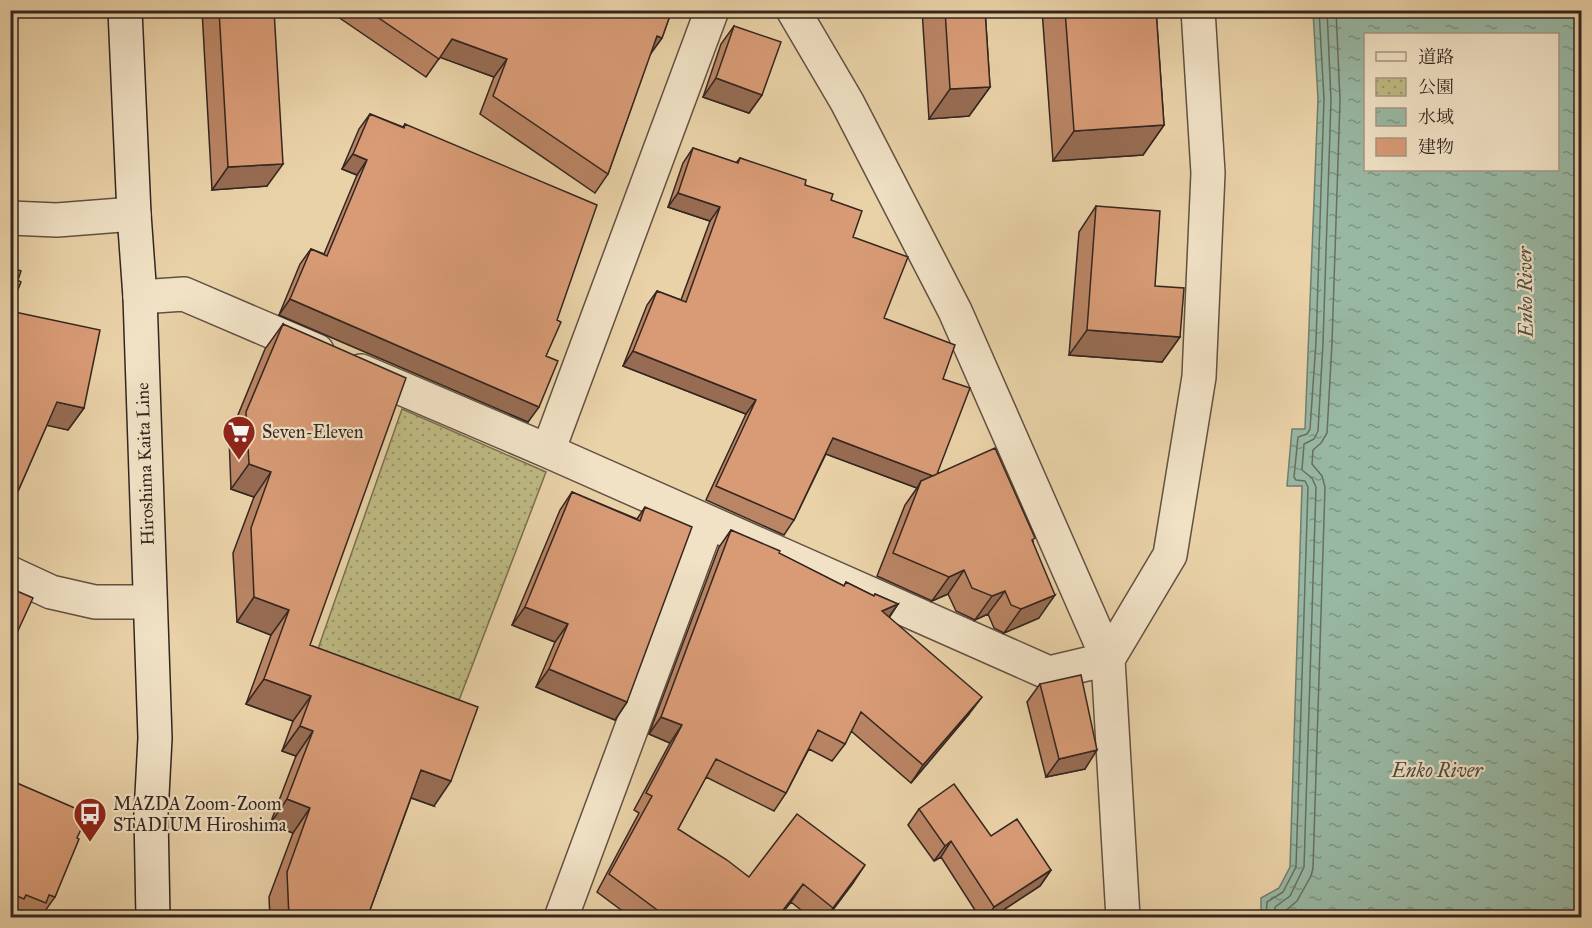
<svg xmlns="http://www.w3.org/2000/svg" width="1592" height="928" viewBox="0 0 1592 928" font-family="'IM FELL Great Primer','Noto Serif JP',serif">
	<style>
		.park { fill: url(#park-dots); stroke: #797052; stroke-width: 1.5 }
		.water { fill: url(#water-ripples); stroke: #707e6f; stroke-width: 1.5; fill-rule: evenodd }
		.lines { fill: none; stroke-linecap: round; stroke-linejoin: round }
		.shore { stroke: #666f62; stroke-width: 1.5 }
		.minor-casing { stroke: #625142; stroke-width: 36 }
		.tertiary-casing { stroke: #625142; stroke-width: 36 }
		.secondary-casing { stroke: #342620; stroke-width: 36 }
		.minor { stroke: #f1e2c6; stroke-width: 33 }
		.tertiary { stroke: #f1e2c6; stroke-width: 33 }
		.secondary { stroke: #f1e2c6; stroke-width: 33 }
		.wall { fill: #ba8565; stroke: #342620; stroke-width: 1.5 }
		.shaded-wall { fill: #976c53; stroke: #342620; stroke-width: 1.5 }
		.building { fill: #d89b76; stroke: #342620; stroke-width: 1.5 }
		.labels { text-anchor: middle; stroke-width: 4.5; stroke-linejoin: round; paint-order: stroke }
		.poi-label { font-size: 18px; fill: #342620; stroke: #f1e2c6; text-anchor: start }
		.street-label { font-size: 18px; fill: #342620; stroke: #f1e2c6 }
		.water-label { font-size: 20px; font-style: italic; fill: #4d4a41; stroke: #f1e2c6 }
	</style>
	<defs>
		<pattern id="park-dots" width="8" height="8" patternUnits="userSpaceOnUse" patternTransform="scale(1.5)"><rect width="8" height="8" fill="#beba83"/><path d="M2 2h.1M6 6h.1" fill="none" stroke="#9b976b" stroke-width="1.8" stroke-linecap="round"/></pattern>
		<pattern id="water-ripples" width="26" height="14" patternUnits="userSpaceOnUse" patternTransform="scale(1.5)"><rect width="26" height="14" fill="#98b8a4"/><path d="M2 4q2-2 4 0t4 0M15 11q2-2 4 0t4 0" fill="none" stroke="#7d9585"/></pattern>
	</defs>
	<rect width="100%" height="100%" fill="#ead2a8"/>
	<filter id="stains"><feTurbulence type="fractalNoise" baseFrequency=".00333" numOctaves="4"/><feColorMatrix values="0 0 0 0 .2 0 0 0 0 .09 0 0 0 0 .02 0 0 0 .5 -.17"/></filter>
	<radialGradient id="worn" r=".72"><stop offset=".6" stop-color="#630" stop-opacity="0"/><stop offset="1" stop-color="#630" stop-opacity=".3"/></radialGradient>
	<!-- park -->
	<path class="park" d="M402,409L546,472L453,716L312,666Z"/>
	<!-- water -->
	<path class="water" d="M1313,11H1581V917H1261V898L1279,888L1290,867L1302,486H1287L1292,429H1305L1318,99ZM1366,34H1558V170H1366Z"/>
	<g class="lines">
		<!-- shore -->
		<path class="shore" d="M1266,918L1267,902L1283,892L1296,867L1308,487L1305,481L1296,480L1294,477L1298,437L1307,434L1310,429L1316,342L1324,99L1319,10
			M1274,918L1275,907L1290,896L1304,867L1316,487L1312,478L1302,470L1304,444L1314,439L1318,431L1323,343L1331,100L1327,10
			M1283,918L1284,912L1297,901L1311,876L1313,868L1325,487L1322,476L1312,464L1313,450L1321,443L1327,433L1332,343L1340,100L1336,10"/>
		<!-- minor casing -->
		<g class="minor-casing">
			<path id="minor" d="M793,10L847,102L955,311L1108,659L1123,918
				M140,297L184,294L317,351
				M361,371L548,451L1049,673L1108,659L1170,555L1199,377L1208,173L1198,10
				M548,451L712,10
				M10,573L51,592L95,602H150
				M561,918L708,522"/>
		</g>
		<!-- tertiary casing -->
		<g class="tertiary-casing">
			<path id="tertiary" d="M10,218L57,220L134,214"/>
		</g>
		<!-- secondary casing -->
		<g class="secondary-casing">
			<path id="secondary" d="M125,10L134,214L140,297L155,738L151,814L153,918"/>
		</g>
		<!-- minor -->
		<use href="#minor" class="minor"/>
		<!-- tertiary -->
		<use href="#tertiary" class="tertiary"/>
		<!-- secondary -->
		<use href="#secondary" class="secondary"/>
	</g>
	<!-- wall -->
	<path class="wall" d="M202,10H274L267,186L212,190Z
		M328,10H672L662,38L650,54L608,174L595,193L480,114L494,77L440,57L426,77Z
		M922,10H985L990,87L969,116L929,119Z
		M1042,10H1156L1164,125L1143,155L1053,161Z
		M734,26L762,95L749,113L703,97L721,44Z
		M370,114L403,127L405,124L557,320L546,356L528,422L279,315L300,264L311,249L324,254L357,175L342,169L359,129Z
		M693,148L736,163L740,158L805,185L831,200L853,237L884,318L943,379L937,474L1033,541L1039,618L1004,633L994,628L988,614L975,620L956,611L948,594L932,601L877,576L905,505L917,488L826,454L794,520L784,535L706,500L746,414L623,366L647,305L657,291L681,300L710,221L668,207L683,163Z
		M1096,206L1155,286L1180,337L1162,362L1069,355L1079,232Z
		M10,311L84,408L68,430L47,425L15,498L10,504Z
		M283,324L310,645L434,806L411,798L367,918H270L269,897L293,833L270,824L296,756L282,751L293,721L246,704L271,635L237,622L233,553L254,497L231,489L229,437L265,349Z
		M572,492L637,519L645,507L627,702L615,720L536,687L555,642L512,625L560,510Z
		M731,530L844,586L846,582L874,596L875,594L898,604L889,618L969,714L911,783L851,731L845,744L832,761L809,749L786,793L774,811L706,777L678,829L749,877L853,883L827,918H811L791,902L778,918H632L597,892L639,813L634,810L670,743L649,734L719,547Z
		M1040,684L1085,769L1046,777L1027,702Z
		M10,780L75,815L80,825L77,838L55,897L40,918H10Z
		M919,809L991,836L1051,870L1040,886L991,918H980L941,857L934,861L908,825Z"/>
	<!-- shaded-wall -->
	<path class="shaded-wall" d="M657,36L662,38L649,56Z
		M452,39L507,59L494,77L439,57Z
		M716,78L762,95L749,113L703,97Z
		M990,87L969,116L929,119L950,89Z
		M1164,125L1143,155L1053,161L1074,131Z
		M353,154L367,160L357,175L342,169Z
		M283,164L267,186L212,190L228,167Z
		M678,193L720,207L710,221L668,207Z
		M290,299L539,407L528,422L279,315Z
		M1087,330L1180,337L1162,362L1069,355Z
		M633,351L756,400L746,414L623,366Z
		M57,402L84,408L68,430L41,424Z
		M833,438L936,477L921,481L917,488L823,453Z
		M249,464L271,472L254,497L231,489Z
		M964,570L948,594L932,601L949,577Z
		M1005,591L988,614L975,620L992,596Z
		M1055,595L1039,618L1004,633L1021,609Z
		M254,597L289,610L271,635L237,622Z
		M898,604L886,621L882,611Z
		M525,607L568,624L555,642L512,625Z
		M549,669L627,702L615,720L536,687Z
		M264,679L311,696L293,721L246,704Z
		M982,697L969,714L911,783L923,765Z
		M661,717L682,725L670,743L649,734Z
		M300,726L313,731L296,756L282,751Z
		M1097,750L1085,769L1046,777L1059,759Z
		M421,770L451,781L434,806L403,795Z
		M287,799L310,808L293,833L270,824Z
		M951,841L941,857L934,861L945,846Z
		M865,865L853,883L826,918L833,908Z
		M1051,870L1040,886L991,918H987L994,907Z
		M803,884L791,902L778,918H777Z"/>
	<!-- building -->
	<path class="building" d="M219,10H274L283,164L228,167Z
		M367,10H520L522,11V10H672L662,38L657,36L608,174L493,96L507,59L452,39L439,59Z
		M945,10H985L990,87L950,89Z
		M1065,10H1156L1164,125L1074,131Z
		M734,26L781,42L762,95L716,78Z
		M370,114L404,128L405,124L597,205L557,320L561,322L546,356L558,361L539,407L290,299L311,249L327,256L367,160L353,154Z
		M693,148L738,163L740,158L806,180L805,185L833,194L831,200L862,211L853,237L908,257L884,318L955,345L943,379L970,388L937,474L933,476L833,438L794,520L716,486L756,400L633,351L657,291L686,302L720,207L678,193Z
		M1096,206L1160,211L1155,286L1184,288L1180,337L1087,330Z
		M10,267L21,271L18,280L21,282L10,309Z
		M10,311L100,330L84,408L57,402L15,498L10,496Z
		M283,324L406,378L310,645L478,707L451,781L421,770L367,918H289L287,872L310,808L287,799L313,731L300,726L311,696L264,679L289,610L254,597L251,528L271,472L249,464L246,412Z
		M995,448L1035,538L1032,540L1055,595L1021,609L1011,605L1005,591L992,596L972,588L964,570L949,577L893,553L921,481Z
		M572,492L640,521L645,507L692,527L627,702L549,669L568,624L525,607Z
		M731,530L780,551L779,553L844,586L846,582L874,596L875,594L898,604L882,611L982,697L923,765L861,712L845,744L818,730L786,793L716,759L678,829L727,860L749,877L797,814L865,865L833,908L803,884L777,918H668L609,874L652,796L646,793L682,725L661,717Z
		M10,588L33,598L10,648Z
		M1081,675L1097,750L1059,759L1040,684Z
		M10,780L77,809L75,815L83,819L80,825H83L77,838L79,839L55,897L49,895L46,903L26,895L24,899L10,893Z
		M954,784L991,836L1017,819L1051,870L994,907L951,841L945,846L919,809Z"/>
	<!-- icons -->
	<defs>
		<g id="supermarket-pin" transform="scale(1.725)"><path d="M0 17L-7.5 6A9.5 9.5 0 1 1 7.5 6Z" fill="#8f2418" stroke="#f1e2c6"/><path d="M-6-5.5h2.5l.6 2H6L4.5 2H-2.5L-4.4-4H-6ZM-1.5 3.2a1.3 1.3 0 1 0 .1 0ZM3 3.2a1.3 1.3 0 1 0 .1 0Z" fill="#fff"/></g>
		<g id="bus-pin" transform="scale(1.725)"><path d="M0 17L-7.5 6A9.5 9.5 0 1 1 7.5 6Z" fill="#8f2418" stroke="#f1e2c6"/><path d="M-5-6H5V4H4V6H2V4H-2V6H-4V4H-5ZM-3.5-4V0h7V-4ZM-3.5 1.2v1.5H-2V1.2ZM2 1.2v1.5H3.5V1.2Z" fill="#fff"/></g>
	</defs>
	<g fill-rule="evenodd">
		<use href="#supermarket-pin" x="239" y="432"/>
		<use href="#bus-pin" x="90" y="814"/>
	</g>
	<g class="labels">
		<!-- poi labels -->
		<g class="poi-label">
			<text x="262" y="438">Seven-Eleven</text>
			<text x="113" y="810">MAZDA Zoom-Zoom<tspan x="113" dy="21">STADIUM Hiroshima</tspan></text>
		</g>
		<!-- street labels -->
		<g class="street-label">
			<text transform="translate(145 464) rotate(-92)" y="6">Hiroshima Kaita Line</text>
		</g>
		<!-- water labels -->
		<g class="water-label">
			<text transform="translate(1525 292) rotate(-91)" y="7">Enko River</text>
			<text x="1437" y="777">Enko River</text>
		</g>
	</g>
	<!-- margin -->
	<rect width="1592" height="928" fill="none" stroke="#ead2a8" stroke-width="36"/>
	<rect x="12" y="12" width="1568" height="904" fill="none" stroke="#342620" stroke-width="3"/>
	<rect x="18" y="18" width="1556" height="892" fill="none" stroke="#342620" stroke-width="1.5"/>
	<!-- legend -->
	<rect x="1364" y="33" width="195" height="138" fill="#f1e2c6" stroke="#a59784" stroke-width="1.5"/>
	<rect x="1376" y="52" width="30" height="9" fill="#f1e2c6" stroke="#a59784" stroke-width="1.5"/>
	<text x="1418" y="63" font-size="18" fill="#342620">道路</text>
	<rect x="1376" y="78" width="30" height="18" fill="url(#park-dots)" stroke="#a59784" stroke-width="1.5"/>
	<text x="1418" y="93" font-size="18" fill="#342620">公園</text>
	<rect x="1376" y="108" width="30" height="18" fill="url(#water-ripples)" stroke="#a59784" stroke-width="1.5"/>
	<text x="1418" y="123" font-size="18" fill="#342620">水域</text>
	<rect x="1376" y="138" width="30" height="18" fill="#d89b76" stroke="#a59784" stroke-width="1.5"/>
	<text x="1418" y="153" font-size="18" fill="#342620">建物</text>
	<rect width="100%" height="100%" filter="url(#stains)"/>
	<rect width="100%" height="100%" fill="url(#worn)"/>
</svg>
